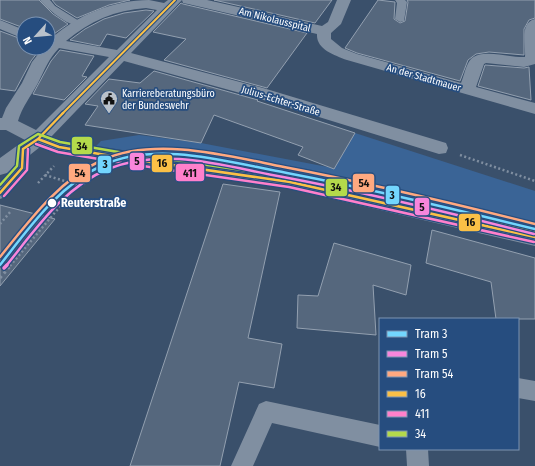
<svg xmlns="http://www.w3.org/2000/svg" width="535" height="466" viewBox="0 0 535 466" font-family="'Fira Sans Condensed',sans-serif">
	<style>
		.green { fill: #3a6496 }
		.building { fill: #55677d; stroke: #93a0b0 }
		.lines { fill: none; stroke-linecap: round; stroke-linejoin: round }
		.path-far1 { stroke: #808fa1; stroke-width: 2.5; stroke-dasharray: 2 2.5; stroke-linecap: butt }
		.path { stroke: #808fa1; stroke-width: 3; stroke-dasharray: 2.5 3.5; stroke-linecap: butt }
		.service { fill: #808fa1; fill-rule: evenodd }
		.minor { fill: #808fa1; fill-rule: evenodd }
		.bus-1-far1-casing { stroke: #264d7f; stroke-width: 4 }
		.bus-1-casing { stroke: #264d7f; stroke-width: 5 }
		.bus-2-casing { stroke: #264d7f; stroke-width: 5 }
		.bus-3-casing { stroke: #264d7f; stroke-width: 5 }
		.bus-1-far1 { stroke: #fbc046; stroke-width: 2 }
		.bus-1 { stroke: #fbc046; stroke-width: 2.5 }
		.bus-2 { stroke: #ff80cb; stroke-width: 2.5 }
		.bus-3 { stroke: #b4da4b; stroke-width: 2.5 }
		.tram-1-casing { stroke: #264d7f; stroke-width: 5 }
		.tram-2-far1-casing { stroke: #264d7f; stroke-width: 5 }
		.tram-2-casing { stroke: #264d7f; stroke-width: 6 }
		.tram-3-casing { stroke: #264d7f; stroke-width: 5 }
		.tram-1 { stroke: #73d6fe; stroke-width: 2.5 }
		.tram-2-far1 { stroke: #f886dc; stroke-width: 2.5 }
		.tram-2 { stroke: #f886dc; stroke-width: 3.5 }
		.tram-3 { stroke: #ffa980; stroke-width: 2.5 }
		.stop-dot { fill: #fff; stroke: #264d7f; stroke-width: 1.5 }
		.labels { text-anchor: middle; stroke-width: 3.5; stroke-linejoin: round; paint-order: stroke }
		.far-street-label { font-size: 10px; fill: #fff; stroke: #264d7f }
		.far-poi-label { font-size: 10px; fill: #fff; stroke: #264d7f; text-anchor: start }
		.stop-label { font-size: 12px; font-weight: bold; fill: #fff; stroke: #264d7f; text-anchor: start }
		.line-badge { stroke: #264d7f; stroke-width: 1.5 }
		.pale-badge-label { font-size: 11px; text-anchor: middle; font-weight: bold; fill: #111 }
	</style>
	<rect width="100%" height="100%" fill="#3a506b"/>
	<!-- green -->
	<path class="green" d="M355,133L535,191V232L289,176L96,146L101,141L139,135L201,143L333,168Z"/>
	<!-- building -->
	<path class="building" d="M0,0H39L53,14L68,24L51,36H48V24H24V28L0,19Z
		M52,0H130L109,5L77,18L56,5Z
		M214,0H332L315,23Z
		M378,0L395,2L394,19L400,23L405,21L408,2L407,0H535V18L529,20L524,29V55L489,52L476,54L468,60L460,81L357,53L345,48Z
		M181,3L183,4L307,33L267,88L164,60L186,39L153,32Z
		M146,10L154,11L126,38L107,34L100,46L70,40L85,29L104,19L124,13Z
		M0,31L24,40V48H41L31,61L15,91L0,89Z
		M60,50L94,56L82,76L87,77L64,100L33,94L51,61Z
		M485,65L524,68L529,67L531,100L478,86Z
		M154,71L258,100L257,101L355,133L334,169L298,155L303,147L214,115L201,143L85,125L98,106L85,104L109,79L140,83Z
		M223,184L280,192L248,338L282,344L274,388L239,382L220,466H130Z
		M0,205L55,219L0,286Z
		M432,230L535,258V319H496L491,282L426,263Z
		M334,243L411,265L406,295L373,285L376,335L297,328L298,295L318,296Z"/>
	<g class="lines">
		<!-- path-far1 -->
		<path class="path-far1" d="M460,155L535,181
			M45,175L81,186L95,175
			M38,183L54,166
			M0,224L11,211
			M10,266L78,185"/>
		<!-- path -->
		<path class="path" d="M0,278L11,265"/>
		<!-- service -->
		<path class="service" d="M40,0H50L55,6L84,24L83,26C71,29 47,9 40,0Z
			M395,0H405L407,2L404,21L400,22L395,19L397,3Z
			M23,144L28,146L30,149L29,168L5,197L0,199V183L15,167L16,149L18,146Z
			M518,378L535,381V401L518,398Z
			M266,401L380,425V447L272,423L253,466H231L259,404Z
			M406,449H428L429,466H407Z"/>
		<!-- minor -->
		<path class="minor" d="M149,0L164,3L168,0H207L322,26L328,22L337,0H351L341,24L331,33V39L342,48L357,54L461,83C464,76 466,64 471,59C483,48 510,58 525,57C526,45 519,23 535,19V64L524,67L486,63L484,64L476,87L535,103V114L347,60C334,55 316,49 317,34L188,4L183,3L182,0L131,53L263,88L446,143L448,148L446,153L439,154L251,96L124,61L51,137L62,141L123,151L290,175L535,228V246L290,189L123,165L59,153L40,147L7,173L0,175V158L25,140L6,130H0V118H2L6,108L22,83L32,62L43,48H48V38H52C77,15 114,0 149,0ZM146,8L157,10L117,50L66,41C90,21 115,10 146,8ZM59,48L109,57L36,130L18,121C22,107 31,96 38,83C44,71 49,58 59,48Z
			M0,20L24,30V39L0,29Z"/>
		<!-- bus-1-far1 casing -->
		<g class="bus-1-far1-casing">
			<path id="bus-1-far1" d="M62,114L175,0"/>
		</g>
		<!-- bus-1 casing -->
		<g class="bus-1-casing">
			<path id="bus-1" d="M38,139L59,147L123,158L290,182L535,237
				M23,149L38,139L63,113
				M0,193L22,168L23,149"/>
		</g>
		<!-- bus-2 casing -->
		<g class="bus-2-casing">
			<path id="bus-2" d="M36,144L58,152L122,163L289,187L534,242
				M4,196L27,170L28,149"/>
		</g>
		<!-- bus-3 casing -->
		<g class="bus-3-casing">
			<path id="bus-3" d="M0,185L17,166L19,146L38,134L60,142L124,153L291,177L535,232"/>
		</g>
		<!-- bus-1-far1 -->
		<use href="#bus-1-far1" class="bus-1-far1"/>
		<!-- bus-1 -->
		<use href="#bus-1" class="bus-1"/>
		<!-- bus-2 -->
		<use href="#bus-2" class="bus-2"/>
		<!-- bus-3 -->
		<use href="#bus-3" class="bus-3"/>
		<!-- tram-1 casing -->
		<g class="tram-1-casing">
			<path id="tram-1" d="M0,265C29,228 59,185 103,165C158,140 231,163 287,173C371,189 453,209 535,229"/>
		</g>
		<!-- tram-2-far1 casing -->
		<g class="tram-2-far1-casing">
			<path id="tram-2-far1" d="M6,266C35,230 64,187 108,169C164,146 227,167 283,177C368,193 451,213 534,234"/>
		</g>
		<!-- tram-2 casing -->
		<g class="tram-2-casing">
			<path id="tram-2" d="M4,268L7,265"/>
		</g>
		<!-- tram-3 casing -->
		<g class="tram-3-casing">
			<path id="tram-3" d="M0,257C29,221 59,180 102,160C156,136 229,156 284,167C368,183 452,203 535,224"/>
		</g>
		<!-- tram-1 -->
		<use href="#tram-1" class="tram-1"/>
		<!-- tram-2-far1 -->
		<use href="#tram-2-far1" class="tram-2-far1"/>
		<!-- tram-2 -->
		<use href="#tram-2" class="tram-2"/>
		<!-- tram-3 -->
		<use href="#tram-3" class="tram-3"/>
	</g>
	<!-- icons -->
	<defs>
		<g id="civic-pin" transform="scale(0.9)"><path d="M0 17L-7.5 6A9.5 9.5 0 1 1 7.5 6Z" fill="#bac2cb" stroke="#264d7f"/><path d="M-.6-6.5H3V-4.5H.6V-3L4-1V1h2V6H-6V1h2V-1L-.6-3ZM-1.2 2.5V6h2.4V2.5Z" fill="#111"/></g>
	</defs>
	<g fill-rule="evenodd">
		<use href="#civic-pin" x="109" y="99"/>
	</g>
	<!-- markers -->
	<circle class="stop-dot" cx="52" cy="203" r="5"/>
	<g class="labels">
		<!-- far-street labels -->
		<g class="far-street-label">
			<text transform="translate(275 19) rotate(14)" y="4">Am Nikolausspital</text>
			<text transform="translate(424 77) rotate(16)" y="4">An der Stadtmauer</text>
			<text transform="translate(281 100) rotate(17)" y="4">Julius-Echter-Straße</text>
		</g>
		<!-- far-poi labels -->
		<g class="far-poi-label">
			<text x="122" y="97">Karriereberatungsbüro<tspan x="122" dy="12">der Bundeswehr</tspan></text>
		</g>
		<!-- stop labels -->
		<g class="stop-label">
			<text x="61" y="207">Reuterstraße</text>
		</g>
	</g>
	<g class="line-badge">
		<rect x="71" y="136" width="22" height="19" rx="4" fill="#b4da4b"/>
		<rect x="129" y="152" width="16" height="19" rx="4" fill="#f886dc"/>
		<rect x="151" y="154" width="22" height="19" rx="4" fill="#fbc046"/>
		<rect x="97" y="155" width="15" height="19" rx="4" fill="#73d6fe"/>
		<rect x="175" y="163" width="30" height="19" rx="4" fill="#ff80cb"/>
		<rect x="68" y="163" width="23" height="20" rx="4" fill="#ffa980"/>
		<rect x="352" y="173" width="23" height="20" rx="4" fill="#ffa980"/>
		<rect x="325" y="178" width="23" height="19" rx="4" fill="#b4da4b"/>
		<rect x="385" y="185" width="15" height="20" rx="4" fill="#73d6fe"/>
		<rect x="414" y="197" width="16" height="19" rx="4" fill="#f886dc"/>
		<rect x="458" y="213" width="23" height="19" rx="4" fill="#fbc046"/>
	</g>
	<g class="pale-badge-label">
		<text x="82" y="150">34</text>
		<text x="137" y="165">5</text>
		<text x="162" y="167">16</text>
		<text x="105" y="168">3</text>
		<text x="190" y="177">411</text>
		<text x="80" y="177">54</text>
		<text x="364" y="187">54</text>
		<text x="336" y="191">34</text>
		<text x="392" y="199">3</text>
		<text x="422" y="211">5</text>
		<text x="470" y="226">16</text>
	</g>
	<!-- legend -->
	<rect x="379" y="318" width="140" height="132" fill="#264d7f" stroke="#7d94b2"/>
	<rect x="387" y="331" width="20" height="6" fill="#73d6fe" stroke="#7d94b2"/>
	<text x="415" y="338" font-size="12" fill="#ffffff">Tram 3</text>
	<rect x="387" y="351" width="20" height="6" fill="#f886dc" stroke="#7d94b2"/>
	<text x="415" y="358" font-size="12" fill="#ffffff">Tram 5</text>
	<rect x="387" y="371" width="20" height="6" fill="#ffa980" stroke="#7d94b2"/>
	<text x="415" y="378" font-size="12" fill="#ffffff">Tram 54</text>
	<rect x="387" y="391" width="20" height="6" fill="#fbc046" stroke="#7d94b2"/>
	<text x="415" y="398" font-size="12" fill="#ffffff">16</text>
	<rect x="387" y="411" width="20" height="6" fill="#ff80cb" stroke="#7d94b2"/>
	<text x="415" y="418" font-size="12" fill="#ffffff">411</text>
	<rect x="387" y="431" width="20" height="6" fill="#b4da4b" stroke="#7d94b2"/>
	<text x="415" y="438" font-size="12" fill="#ffffff">34</text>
	<!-- north arrow -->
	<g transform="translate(36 36) rotate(243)"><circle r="19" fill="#264d7f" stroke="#7d94b2"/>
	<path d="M0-3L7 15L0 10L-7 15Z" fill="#bac2cb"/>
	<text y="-6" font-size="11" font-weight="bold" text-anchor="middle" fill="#ffffff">N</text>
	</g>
</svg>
